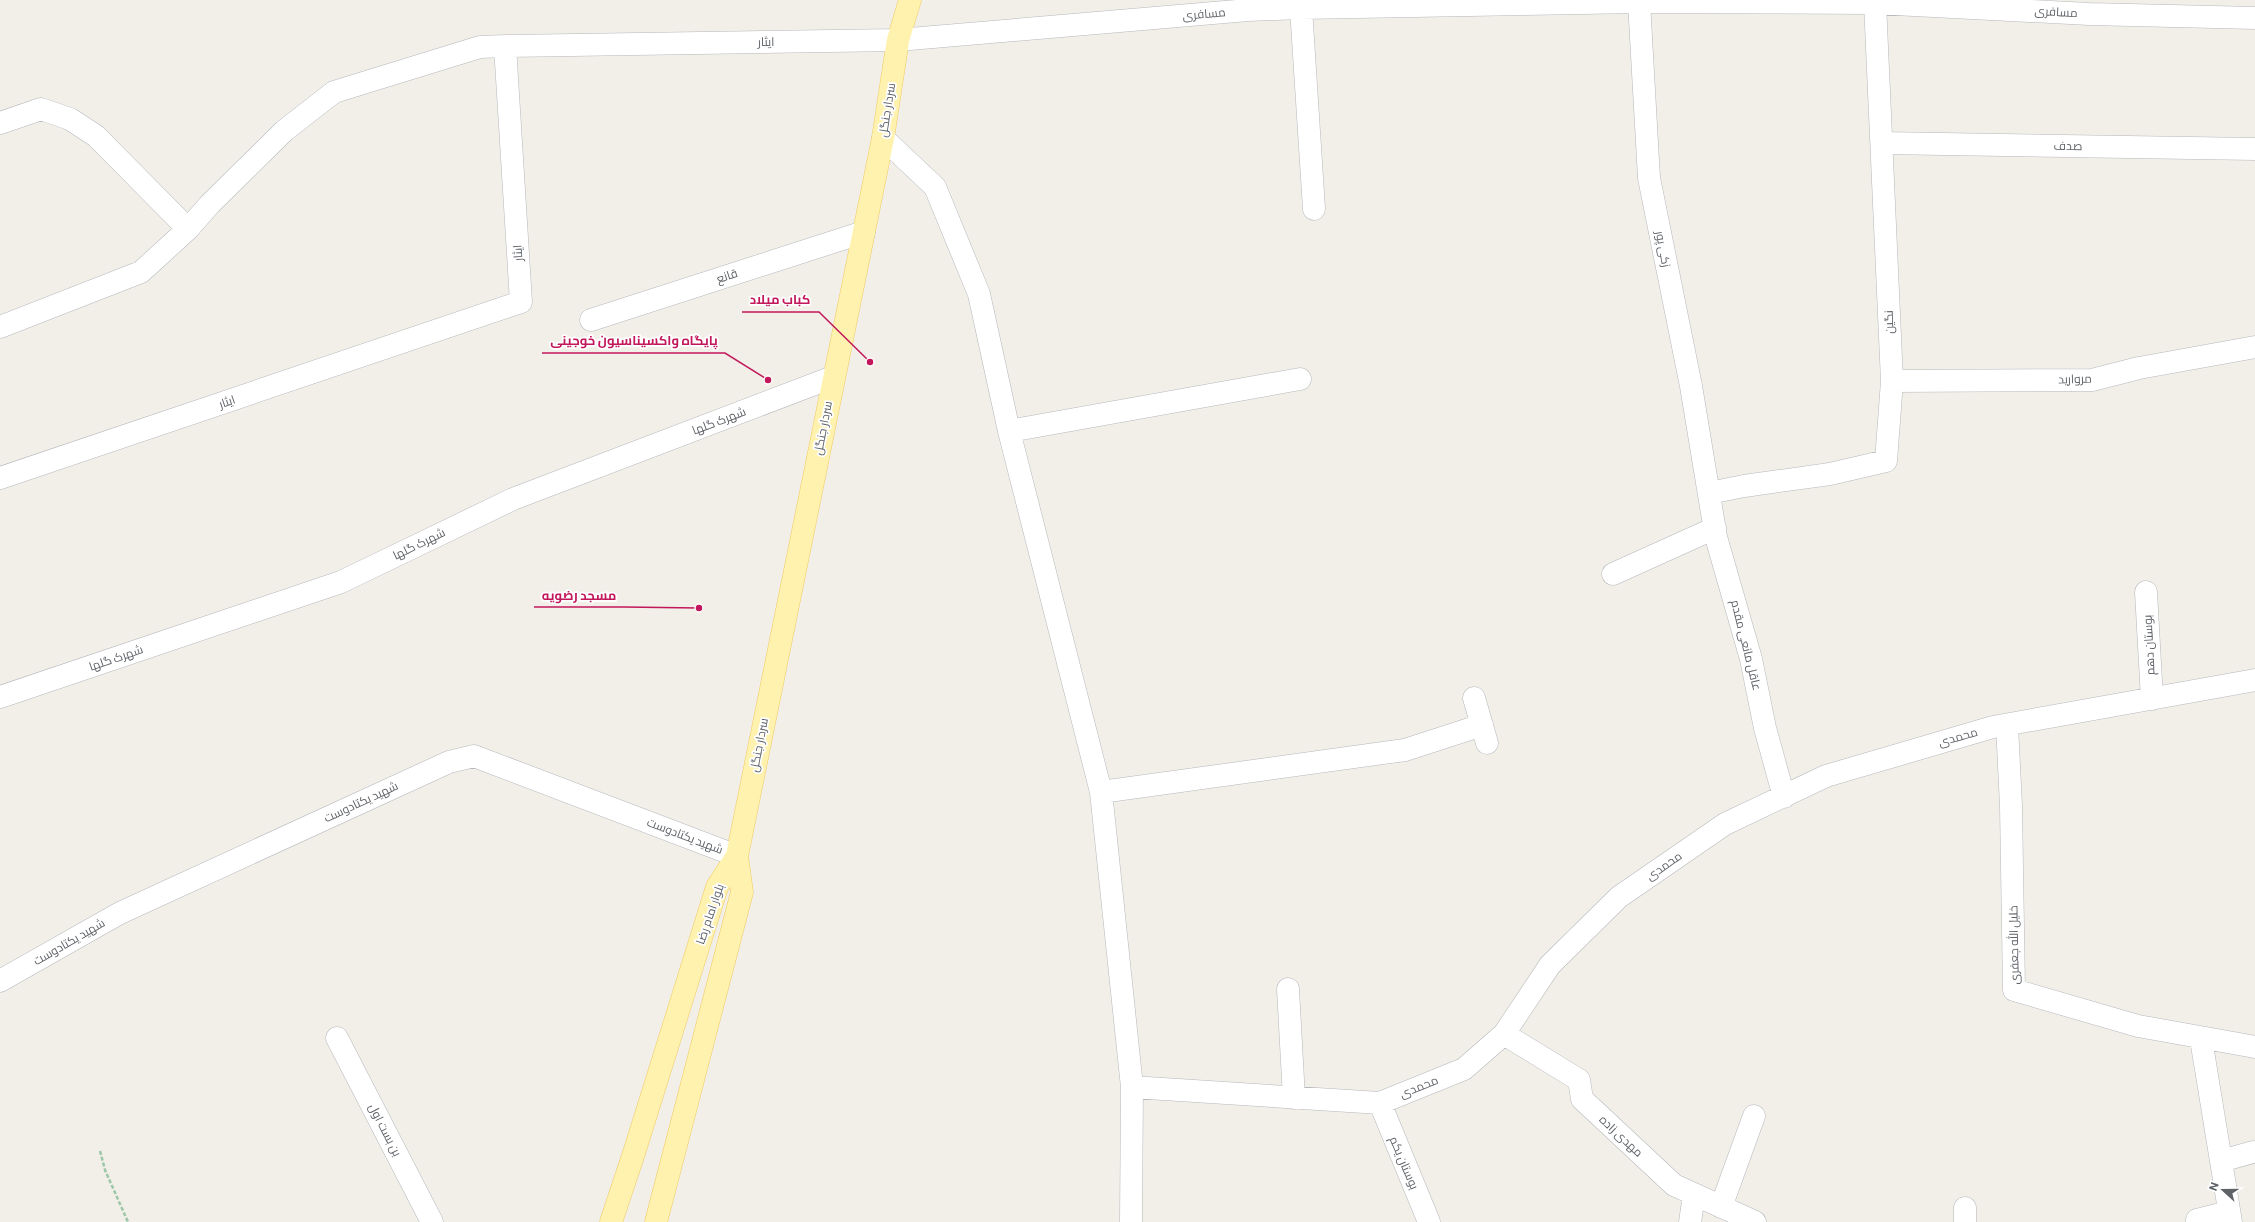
<svg xmlns="http://www.w3.org/2000/svg" width="2255" height="1222" viewBox="0 0 2255 1222" font-family="Commissioner,Cairo,sans-serif">
	<style>
		.lines { fill: none; stroke-linecap: round; stroke-linejoin: round }
		.minor-casing { stroke: #b5b8bc; stroke-width: 23 }
		.major-casing { stroke: #f2c960; stroke-width: 23 }
		.path { stroke: #9cc7a9; stroke-width: 2.5; stroke-dasharray: 4 2; stroke-linecap: butt }
		.minor { stroke: #fff; stroke-width: 22 }
		.major { stroke: #fff2af; stroke-width: 22 }
		.labels { text-anchor: middle; stroke-width: 3.5; stroke-linejoin: round; paint-order: stroke }
		.street-label { font-size: 12px; fill: #5f6368; stroke: #fff }
		.leader { fill: none; stroke: #c2185b; stroke-width: 1.5 }
		.callout-dot { fill: #c2185b; stroke: #fff; stroke-width: 1.5 }
		.callout-label { font-size: 13px; text-anchor: middle; font-weight: bold; fill: #c2185b; stroke: #fff; stroke-width: 3.5; stroke-linejoin: round; paint-order: stroke }
	</style>
	<rect width="100%" height="100%" fill="#f1efe8"/>
	<g class="lines">
		<!-- minor casing -->
		<g class="minor-casing">
			<path id="minor" d="M1639,2L1649,178L1691,386L1716,537L1751,659L1765,728L1784,797
				M1301,8L1314,209
				M0,123L41,109L70,119L96,136L188,229
				M883,138L935,187L979,294L1009,431L1101,792L1132,1087L1131,1222
				M1882,143L2255,149
				M591,320L864,232
				M0,327L141,272L188,229L210,204L284,131L334,92L480,47L505,46
				M1892,381L2092,380L2139,368L2255,347
				M1009,431L1300,379
				M0,478L521,302L505,46L898,40L1248,10L1301,8L1639,2L1875,3L2089,14L2255,18
				M1709,493L1744,486L1830,474L1886,461L1892,381L1875,3
				M1613,574L1715,528
				M2146,592L2152,699
				M0,697L341,582L513,499L833,377
				M1474,698L1487,743
				M2007,725L2011,806L2014,990L2138,1026L2255,1047
				M1101,792L1405,750L1482,725
				M0,981L120,913L449,762L474,756L737,856
				M1288,989L1294,1098
				M1504,1034L1579,1080L1582,1099L1674,1185L1755,1222
				M337,1038L432,1222
				M2201,1039L2231,1222
				M1132,1087L1380,1103L1464,1069L1504,1034L1550,965L1619,897L1725,824L1826,776L1993,727L2255,680
				M1380,1103L1429,1222
				M2221,1161L2253,1152
				M1721,1207L1754,1116
				M1965,1208V1222
				M2197,1220L2229,1212
				M1690,1222L1694,1195"/>
		</g>
		<!-- major casing -->
		<g class="major-casing">
			<path id="major" d="M611,1222L634,1153L717,887L737,856
				M656,1222L742,892L737,856L883,138L898,40L910,0"/>
		</g>
		<!-- path -->
		<path class="path" d="M100,1151L105,1170L128,1222"/>
		<!-- minor -->
		<use href="#minor" class="minor"/>
		<!-- major -->
		<use href="#major" class="major"/>
	</g>
	<g class="labels">
		<!-- street labels -->
		<g class="street-label">
			<text transform="translate(2056 12) rotate(3)" y="4">مسافری</text>
			<text transform="translate(1204 14) rotate(-5)" y="4">مسافری</text>
			<text transform="translate(766 42) rotate(-1)" y="4">ایثار</text>
			<text transform="translate(887 110) rotate(-81)" y="4">سردار جنگل</text>
			<text transform="translate(2068 146) rotate(1)" y="4">صدف</text>
			<text transform="translate(1663 249) rotate(79)" y="4">زکی پور</text>
			<text transform="translate(518 253) rotate(-94)" y="4">ایثار</text>
			<text transform="translate(727 276) rotate(-18)" y="4">قانع</text>
			<text transform="translate(1889 322) rotate(-92)" y="4">نگین</text>
			<text transform="translate(2075 379) rotate(-2)" y="4">مروارید</text>
			<text transform="translate(227 402) rotate(-19)" y="4">ایثار</text>
			<text transform="translate(719 421) rotate(-21)" y="4">شهرک گلها</text>
			<text transform="translate(823 428) rotate(-79)" y="4">سردار جنگل</text>
			<text transform="translate(419 544) rotate(-26)" y="4">شهرک گلها</text>
			<text transform="translate(1746 645) rotate(76)" y="4">عاقل مانعی مقدم</text>
			<text transform="translate(2149 645) rotate(-93)" y="4">بوستان دهم</text>
			<text transform="translate(116 658) rotate(-19)" y="4">شهرک گلها</text>
			<text transform="translate(1958 737) rotate(-16)" y="4">محمدی</text>
			<text transform="translate(759 745) rotate(-79)" y="4">سردار جنگل</text>
			<text transform="translate(361 802) rotate(-25)" y="4">شهید یکتادوست</text>
			<text transform="translate(685 836) rotate(21)" y="4">شهید یکتادوست</text>
			<text transform="translate(1664 866) rotate(-35)" y="4">محمدی</text>
			<text transform="translate(710 914) rotate(-71)" y="4">بلوار امام رضا</text>
			<text transform="translate(69 942) rotate(-30)" y="4">شهید یکتادوست</text>
			<text transform="translate(2014 945) rotate(-91)" y="4">خلیل الله جعفری</text>
			<text transform="translate(1419 1087) rotate(-22)" y="4">محمدی</text>
			<text transform="translate(385 1130) rotate(63)" y="4">بن بست اول</text>
			<text transform="translate(1621 1136) rotate(43)" y="4">مهدی زاده</text>
			<text transform="translate(1404 1163) rotate(67)" y="4">بوستان یکم</text>
		</g>
	</g>
	<!-- callouts -->
	<path class="leader" d="M870 362L819 312H742M768 380L725 353H542M699 608L624 607H534"/>
	<g class="callout-dot">
		<circle cx="870" cy="362" r="4"/>
		<circle cx="768" cy="380" r="4"/>
		<circle cx="699" cy="608" r="4"/>
	</g>
	<g class="callout-label">
		<text x="780" y="304">کباب میلاد</text>
		<text x="634" y="345">پایگاه واکسیناسیون خوجینی</text>
		<text x="579" y="600">مسجد رضویه</text>
	</g>
	<!-- north arrow -->
	<g transform="translate(2223 1190) rotate(291)" stroke="#ffffff" stroke-width="3" paint-order="stroke">
	<path d="M0-3L7 15L0 10L-7 15Z" fill="#5f6368"/>
	<text y="-6" font-size="11" font-weight="bold" text-anchor="middle" fill="#5f6368">N</text>
	</g>
</svg>
